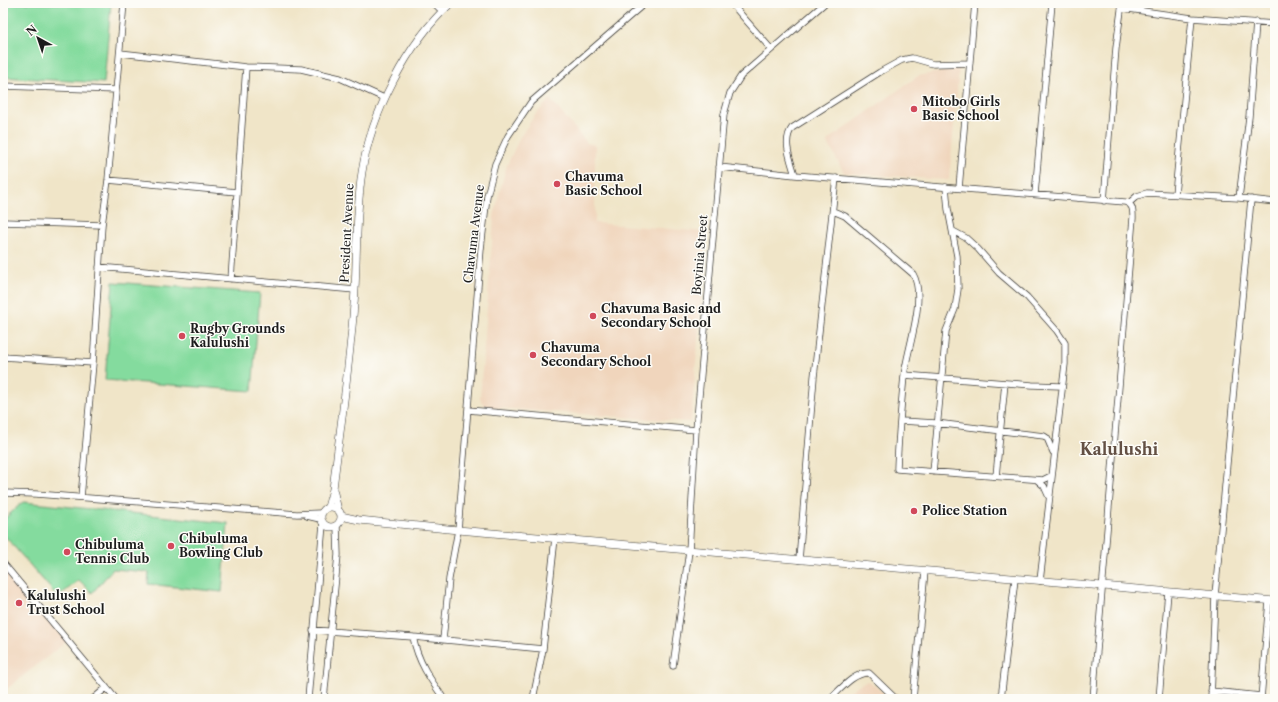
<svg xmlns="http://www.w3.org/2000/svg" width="1278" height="702" viewBox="0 0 1278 702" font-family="'Libre Caslon Text',serif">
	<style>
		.built { fill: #f0d5bc }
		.green { fill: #84db9e; stroke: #507c5d }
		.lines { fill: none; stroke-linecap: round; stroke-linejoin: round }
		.minor-casing { stroke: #3c3a36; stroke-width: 7 }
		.tertiary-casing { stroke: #3c3a36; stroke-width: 8 }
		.minor { stroke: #fff; stroke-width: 5.5 }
		.tertiary { stroke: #fff; stroke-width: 7 }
		.poi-dot { fill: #d1495b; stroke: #fdfcf7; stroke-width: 1.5 }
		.labels { text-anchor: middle; stroke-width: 3; stroke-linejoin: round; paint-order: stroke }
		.poi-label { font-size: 12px; font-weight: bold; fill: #1c1c1c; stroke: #fdfcf7; text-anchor: start }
		.street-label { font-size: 12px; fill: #1c1c1c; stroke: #fdfcf7 }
		.district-label { font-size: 16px; font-weight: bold; fill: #635044; stroke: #fdfcf7 }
	</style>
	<rect width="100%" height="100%" fill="#fdfcf7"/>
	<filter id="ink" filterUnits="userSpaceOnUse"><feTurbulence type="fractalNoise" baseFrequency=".025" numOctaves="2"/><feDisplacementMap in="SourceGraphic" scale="8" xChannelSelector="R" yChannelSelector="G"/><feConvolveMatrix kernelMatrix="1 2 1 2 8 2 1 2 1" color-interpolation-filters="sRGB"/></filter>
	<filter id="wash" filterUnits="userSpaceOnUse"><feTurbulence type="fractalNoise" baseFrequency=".012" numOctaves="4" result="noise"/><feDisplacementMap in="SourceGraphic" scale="16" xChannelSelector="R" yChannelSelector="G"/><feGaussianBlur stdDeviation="0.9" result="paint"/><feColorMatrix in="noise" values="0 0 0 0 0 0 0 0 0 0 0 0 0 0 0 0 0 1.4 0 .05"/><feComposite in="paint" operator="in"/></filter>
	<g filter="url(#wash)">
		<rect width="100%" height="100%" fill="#f0e5c8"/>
		<!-- built -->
		<path class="built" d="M959,68L949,180L844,173L827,141L918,76Z
			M550,99L587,143L595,145V223L707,232L691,422L486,407L480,399L494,217L500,190L507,165L520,137L535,115Z
			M3,565L67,641L3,692Z
			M868,681L892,699H840L860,684Z"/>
		<!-- green -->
		<path class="green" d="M3,3H111L104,83L3,77Z
			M113,282L260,293L252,391L105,380Z
			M23,502L228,523L222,592L148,584L149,572L113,569L92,593L79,580L58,597L3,534V520Z"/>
	</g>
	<g filter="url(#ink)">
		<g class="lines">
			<!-- minor casing -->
			<g class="minor-casing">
				<path id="minor" d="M434,3L442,11
					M731,3L771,49
					M1122,8L1192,18L1275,24
					M120,53L246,67L301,69L340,78L384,98
					M3,86L116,90
					M719,167L795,175L1125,202C1133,204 1133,210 1133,218L1093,699
					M795,175C791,161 782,141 792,128L880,72L902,60L912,58L933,64L970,63
					M108,180L237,192
					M959,188L975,3
					M1035,194L1052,3
					M1175,194L1192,18
					M1239,198L1249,117L1256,22
					M1104,201L1116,48L1122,3
					M1129,203L1137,196L1147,193L1239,198L1275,202
					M833,211L845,216L913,274C927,298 907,349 904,376C901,407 898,438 897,469L1043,480L1051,476
					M3,222L102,225
					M953,231L966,238L978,249L999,273L1027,297L1057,331L1065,343V364L1040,581
					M99,267L355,290
					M231,279L246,67
					M3,357L93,363
					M904,375L1032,385L1061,386
					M468,410L696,430
					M901,421L936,423L1044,436L1047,438L1053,452
					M933,472L946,331L955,309L958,289L957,256L948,209L946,187
					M996,476L1005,383
					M1037,480L1044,486L1049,497
					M3,493L36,494L297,514L321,513
					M81,497L93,363L102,225L108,180L124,3
					M307,516L320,519
					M799,560L814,377L836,178
					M3,563L116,699
					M313,630L413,637L543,649
					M413,637C418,662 430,679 444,699
					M443,640L449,579L458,530L481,249L487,196L495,164L508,136L531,102L645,3
					M673,666L689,551L696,430L724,114L730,93L741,76L825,3
					M1211,691L1261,696
					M93,699L106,688
					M308,699L323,524
					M324,699L338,555L337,526
					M533,699L543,649L555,538
					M830,699C840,690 854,672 869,673L896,699
					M913,699L925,571
					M1001,699L1015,579
					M1159,699L1168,592
					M1211,699L1215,596L1251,199
					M1261,699L1269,601"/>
			</g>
			<!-- tertiary casing -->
			<g class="tertiary-casing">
				<path id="tertiary" d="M333,489L338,510
					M321 517a10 10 0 1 1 20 0a10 10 0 1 1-20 0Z
					M328,507L333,489C341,422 351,356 355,290C357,251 356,211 362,172C371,114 407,43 451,3
					M341,516L359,520L458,530L1275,601"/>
			</g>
			<!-- minor -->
			<use href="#minor" class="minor"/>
			<!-- tertiary -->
			<use href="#tertiary" class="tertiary"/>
		</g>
	</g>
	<!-- markers -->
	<g class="poi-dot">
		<circle cx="914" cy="109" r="4"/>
		<circle cx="557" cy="184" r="4"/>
		<circle cx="593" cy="316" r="4"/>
		<circle cx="182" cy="336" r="4"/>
		<circle cx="533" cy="355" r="4"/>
		<circle cx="914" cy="511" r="4"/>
		<circle cx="171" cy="546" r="4"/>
		<circle cx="67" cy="552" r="4"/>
		<circle cx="19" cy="603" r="4"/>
	</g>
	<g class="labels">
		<!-- poi labels -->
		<g class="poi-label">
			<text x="922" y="106">Mitobo Girls<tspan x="922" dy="14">Basic School</tspan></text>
			<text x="565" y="181">Chavuma<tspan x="565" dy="14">Basic School</tspan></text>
			<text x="601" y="313">Chavuma Basic and<tspan x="601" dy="14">Secondary School</tspan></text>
			<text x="190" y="333">Rugby Grounds<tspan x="190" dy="14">Kalulushi</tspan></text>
			<text x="541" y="352">Chavuma<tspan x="541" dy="14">Secondary School</tspan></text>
			<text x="922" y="515">Police Station</text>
			<text x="179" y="543">Chibuluma<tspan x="179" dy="14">Bowling Club</tspan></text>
			<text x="75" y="549">Chibuluma<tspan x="75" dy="14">Tennis Club</tspan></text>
			<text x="27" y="600">Kalulushi<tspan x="27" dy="14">Trust School</tspan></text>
		</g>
		<!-- street labels -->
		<g class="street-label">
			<text transform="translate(347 233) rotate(-87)" y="4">President Avenue</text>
			<text transform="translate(474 234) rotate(-83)" y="4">Chavuma Avenue</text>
			<text transform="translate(700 255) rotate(-85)" y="4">Boyinia Street</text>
		</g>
		<!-- district labels -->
		<g class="district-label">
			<text x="1119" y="455">Kalulushi</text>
		</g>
	</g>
	<!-- margin -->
	<rect width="1278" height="702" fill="none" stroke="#fdfcf7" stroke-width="16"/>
	<!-- north arrow -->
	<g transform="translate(38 38) rotate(320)" stroke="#fdfcf7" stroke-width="3" paint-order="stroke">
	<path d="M0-3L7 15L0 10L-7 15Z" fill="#1c1c1c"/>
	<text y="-6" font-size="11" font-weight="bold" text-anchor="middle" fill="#1c1c1c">N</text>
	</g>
</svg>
